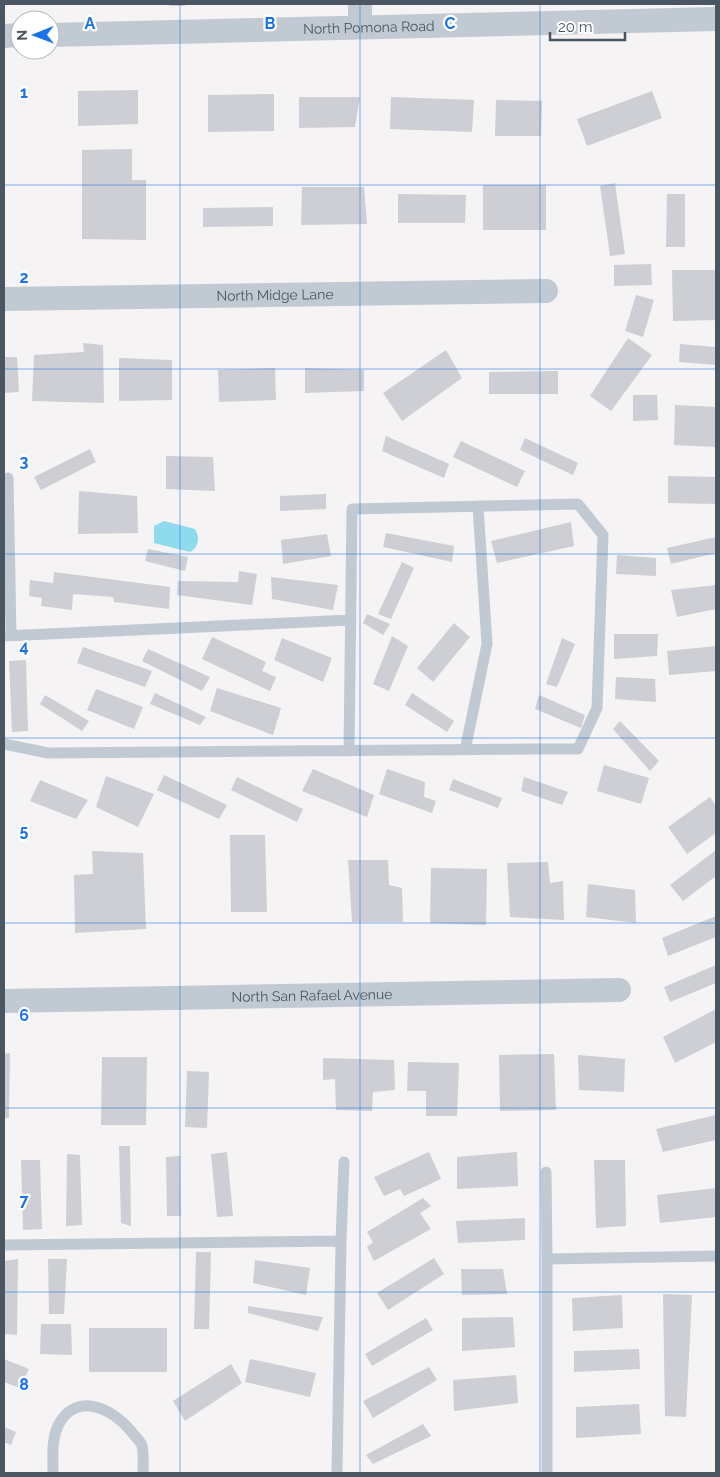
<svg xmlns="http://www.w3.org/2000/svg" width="720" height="1477" viewBox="0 0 720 1477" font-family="Raleway,sans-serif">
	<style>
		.water { fill: #90daee }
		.building { fill: #cdcfd5 }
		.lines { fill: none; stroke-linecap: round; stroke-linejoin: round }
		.service { stroke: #c1cad2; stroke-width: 11 }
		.minor { stroke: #c1cad2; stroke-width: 24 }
		.grid { fill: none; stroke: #1a73e8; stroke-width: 1; stroke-opacity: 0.55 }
		.labels { text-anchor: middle; stroke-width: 4.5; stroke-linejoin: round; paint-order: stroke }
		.street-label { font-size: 14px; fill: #4a5661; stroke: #fff }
		.grid-label { font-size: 16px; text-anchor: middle; font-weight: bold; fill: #1a73e8; stroke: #fff; stroke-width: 4.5; stroke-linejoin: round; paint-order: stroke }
	</style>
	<rect width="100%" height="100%" fill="#f5f3f3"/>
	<!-- water -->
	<path class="water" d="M164,521L195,529C200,537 199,547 190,552L154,543V526Z"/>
	<!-- building -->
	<path class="building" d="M169,4H185V6H169Z
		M138,90V124L78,126V91Z
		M652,91L662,118L587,146L577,119Z
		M274,94V131L208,132V95Z
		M299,97H360L355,127L299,128Z
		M391,97L474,100L472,132L390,129Z
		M496,100L542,101L541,136H495Z
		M132,149V180H146V240L82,239V150Z
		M615,183L625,254L610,256L600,186Z
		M483,185H546V230H483Z
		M302,187H364L367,224L301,225Z
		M398,194L466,195L465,223H398Z
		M667,194H685V247H666Z
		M273,207V226L203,227V208Z
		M651,264L652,285L614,286V265Z
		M672,270H716V320L673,321Z
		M636,295L654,300L643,337L625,331Z
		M628,338L652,355L611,411L590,396Z
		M83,343L103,345L104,403L32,401L34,355L84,352Z
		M680,344L716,347V365L679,362Z
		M446,350L462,378L402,421L383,393Z
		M4,357H17L19,392L4,393Z
		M119,358L172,360V400L119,401Z
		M275,368L276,400L219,402L218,370Z
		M305,368L364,370V391L305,393Z
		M558,371V394H489V372Z
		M633,395H657L658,420L633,421Z
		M675,405L716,407V447L674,445Z
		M386,436L449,464L444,478L382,451Z
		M525,438L578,463L573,475L520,450Z
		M461,441L525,471L517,487L453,457Z
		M90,449L96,462L41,490L34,477Z
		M166,456L213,457L215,491L166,489Z
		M668,476L716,477V504L668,503Z
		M79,491L137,496L138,533L78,534Z
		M326,494V509L280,511V496Z
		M571,522L574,546L497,563L491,541Z
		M386,533L454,546L452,562L383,547Z
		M327,534L331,556L283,564L281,540Z
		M716,537V553L671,564L667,548Z
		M148,549L188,557L185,571L145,561Z
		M617,555L656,558V576L616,574Z
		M402,562L414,568L391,619L378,614Z
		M239,571L257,574L252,605L177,595L178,581L238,582Z
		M54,572L170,587L169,609L114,602L113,597L73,594L72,610L41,606L42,598L29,596L30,580L53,583Z
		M271,577L338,585L333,610L272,599Z
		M716,585V609L677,617L671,590Z
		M367,614L390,624L383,635L363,623Z
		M454,623L470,637L433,682L417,668Z
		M614,634H658L657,656L614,659Z
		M392,636L408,646L389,691L373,684Z
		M212,637L266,662L262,671L276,677L270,691L202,659Z
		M282,638L332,658L323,682L274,660Z
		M562,638L575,644L557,687L546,684Z
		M716,646V671L669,675L667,651Z
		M83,647L152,671L145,687L77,663Z
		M148,649L210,677L202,691L142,661Z
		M26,660L28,731L12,732L9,661Z
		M616,677L655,679L656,702L615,699Z
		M217,688L281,708L273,735L210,711Z
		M96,689L143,707L134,729L87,710Z
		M155,693L206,717L200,725L150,704Z
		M412,693L454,721L447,732L405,705Z
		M45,695L89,721L82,731L40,704Z
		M539,695L585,715L581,728L535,709Z
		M620,721L659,761L650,771L613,729Z
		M604,765L649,778L641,804L597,791Z
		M313,769L374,795L367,817L302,791Z
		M387,769L425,782L424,797L436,801L432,813L379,794Z
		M164,775L227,805L219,819L157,790Z
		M106,776L154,794L138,827L96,807Z
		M237,777L303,809L297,822L231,790Z
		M524,777L568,792L562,805L521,791Z
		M453,779L502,798L498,808L449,790Z
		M40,780L88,800L76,819L30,801Z
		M710,797L716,806V833L687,854L668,827Z
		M230,835H265L267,912H231Z
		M716,850V876L683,901L670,885Z
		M92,851L143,853L146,929L75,933L74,875L93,874Z
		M348,860H388L389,885L402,888L403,922H352Z
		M548,862L550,883L563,881L564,920L510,917L507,863Z
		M431,868L487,869L486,925L430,923Z
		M588,884L635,890L636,923L586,917Z
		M716,916V937L668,956L662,938Z
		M716,965V983L670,1002L664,987Z
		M716,1009V1042L675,1063L663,1037Z
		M10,1053L9,1118H4V1054Z
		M554,1054L556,1110L500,1111L499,1055Z
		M578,1055L625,1059L624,1092L579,1090Z
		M102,1057H147L146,1125H101Z
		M323,1058L394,1060L395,1090L373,1092L372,1111L336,1110L335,1079L323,1080Z
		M408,1062L459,1063L457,1116H426V1091H407Z
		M187,1071L209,1072L207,1128L185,1127Z
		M716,1115V1140L663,1152L656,1129Z
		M119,1146H130L131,1226L121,1223Z
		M227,1152L233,1216L217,1217L211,1154Z
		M429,1152L441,1179L404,1196L400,1189L384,1196L374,1177Z
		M517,1152L518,1186L457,1189V1157Z
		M67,1154L80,1155L82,1225L66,1226Z
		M180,1156L181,1216H167L166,1157Z
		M21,1160H40L42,1229L23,1230Z
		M594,1160H625L626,1226L596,1228Z
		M716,1188V1217L660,1223L657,1195Z
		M423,1198L431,1206L420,1213L431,1229L374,1261L367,1247L373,1242L367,1232Z
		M525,1218V1240L458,1243L456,1221Z
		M196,1252H211L209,1329H194Z
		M434,1258L444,1274L388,1310L377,1293Z
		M18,1259L17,1335L4,1334V1261Z
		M48,1259H67L64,1314H49Z
		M255,1260L310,1268L306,1295L253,1283Z
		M461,1269H503L507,1294L462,1295Z
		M663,1294L692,1295L686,1417L665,1416Z
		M622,1295L623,1328L573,1331L572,1298Z
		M248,1306L323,1317L318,1331L248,1313Z
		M513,1317L515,1347L462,1351V1318Z
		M426,1318L433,1330L372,1366L365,1354Z
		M41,1324H71L72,1355L40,1354Z
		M89,1328H167V1372H89Z
		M639,1349L640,1369L574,1372V1351Z
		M4,1359L29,1369L20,1388L4,1382Z
		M250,1359L316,1373L310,1397L245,1382Z
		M231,1364L242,1383L185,1421L173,1401Z
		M429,1367L437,1380L373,1418L363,1401Z
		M516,1375L518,1403L454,1411L453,1380Z
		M639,1404L641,1434L576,1438V1407Z
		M423,1424L431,1436L373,1464L366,1455Z
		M4,1427L16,1432L11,1445L4,1442Z"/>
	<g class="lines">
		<!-- service -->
		<path class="service" d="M8,478L11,635
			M4,636L351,620
			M4,744L48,753L532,749H578L597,708L603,535L578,504L352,509L349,751
			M465,750L487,644L478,506
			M546,1172L547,1259
			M341,1241L344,1162
			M4,1245L341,1241L337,1473
			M53,1473C53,1458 51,1438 59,1424C77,1391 113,1409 131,1431C134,1436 141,1441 142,1446C144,1454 143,1465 143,1473
			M547,1473V1259L716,1256"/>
		<!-- minor -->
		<g class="minor">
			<path d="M360,26V4"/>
			<path id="s1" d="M50,35L716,19"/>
			<path d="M4,36L20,35"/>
			<path id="s2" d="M4,299L546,291"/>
			<path id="s3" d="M4,1001L619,990"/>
		</g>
	</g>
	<!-- grid -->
	<path class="grid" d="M180,4V1473M360,4V1473M540,4V1473M4,185H716M4,369H716M4,554H716M4,738H716M4,923H716M4,1108H716M4,1292H716"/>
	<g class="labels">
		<!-- street labels -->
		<g class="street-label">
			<text dy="5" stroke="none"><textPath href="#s1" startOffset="319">North Pomona Road</textPath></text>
			<text dy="5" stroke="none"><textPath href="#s2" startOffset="271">North Midge Lane</textPath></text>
			<text dy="5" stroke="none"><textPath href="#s3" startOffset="308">North San Rafael Avenue</textPath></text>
		</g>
	</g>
	<g class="grid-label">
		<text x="90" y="29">A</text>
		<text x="270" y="29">B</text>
		<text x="450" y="29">C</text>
		<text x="24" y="98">1</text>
		<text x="24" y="283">2</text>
		<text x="24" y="467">3</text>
		<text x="24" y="652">4</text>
		<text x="24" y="836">5</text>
		<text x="24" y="1021">6</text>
		<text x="24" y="1206">7</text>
		<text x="24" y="1390">8</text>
	</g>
	<!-- border -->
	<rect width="720" height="1477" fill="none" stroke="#4a5661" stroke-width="10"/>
	<!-- north arrow -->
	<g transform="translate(35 35) rotate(269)"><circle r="24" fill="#ffffff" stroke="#b7bbc0"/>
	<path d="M0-4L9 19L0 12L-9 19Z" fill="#1a73e8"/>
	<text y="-8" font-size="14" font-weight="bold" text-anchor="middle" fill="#4a5661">N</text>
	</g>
	<!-- scale -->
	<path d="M550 32v8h75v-8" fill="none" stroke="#4a5661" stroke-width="2.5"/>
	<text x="558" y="32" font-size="15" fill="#4a5661" stroke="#ffffff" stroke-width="4" paint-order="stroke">20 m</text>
</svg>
